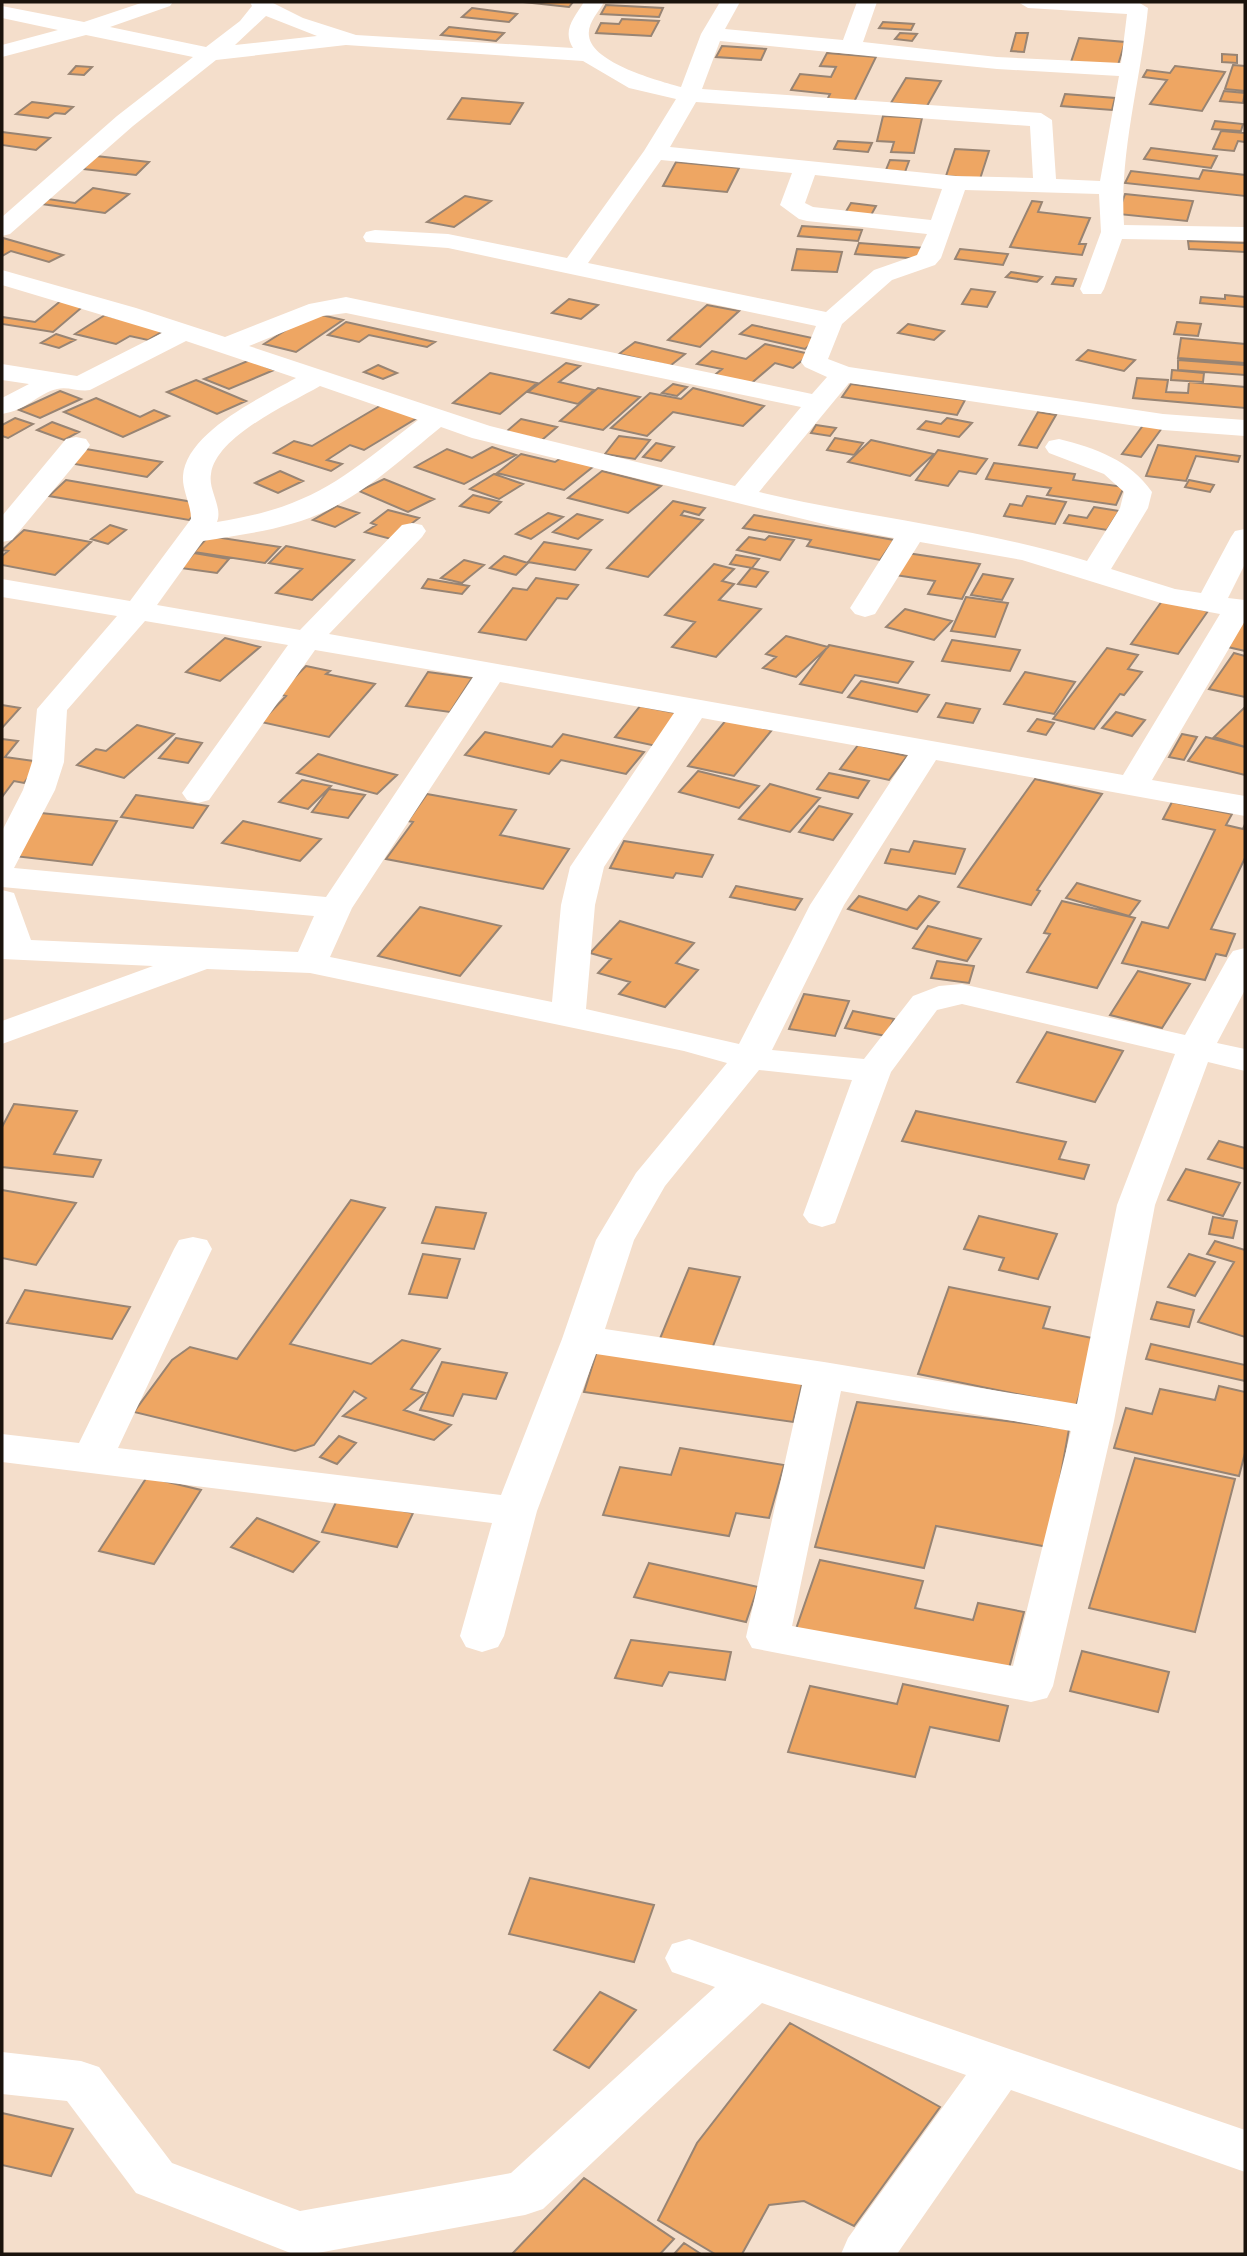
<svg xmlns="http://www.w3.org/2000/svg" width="1247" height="2256" viewBox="0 0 1247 2256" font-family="'Space Grotesk',sans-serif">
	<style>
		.building { fill: #eea663; stroke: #988473; stroke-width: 2 }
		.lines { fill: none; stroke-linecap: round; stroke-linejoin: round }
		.street { fill: #fff; fill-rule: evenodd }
	</style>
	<rect width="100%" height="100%" fill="#f4decb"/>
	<!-- building -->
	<path class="building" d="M523,2H573L569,7Z
		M606,5L663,8L659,17L601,14Z
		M472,8L517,14L509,22L462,17Z
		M622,19L659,21L651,36L596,33L601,23L619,24Z
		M883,22L914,24L911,30L879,28Z
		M449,27L504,33L496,41L441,35Z
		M900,33L917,34L912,41L895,39Z
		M1016,33H1028L1024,52L1011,51Z
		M1079,38L1125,42L1118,65L1071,62Z
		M722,46L766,49L761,60L716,57Z
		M827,53L876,57L854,102L827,100L830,94L791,90L800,74L831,77L836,67L820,66Z
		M1222,54L1237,55V63L1222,62Z
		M1233,65L1245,66V91L1225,89Z
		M76,66L92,67L84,75L69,74Z
		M1175,66L1225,72L1202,111L1150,104L1167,80L1143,77L1147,70L1170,73Z
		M906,78L941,81L927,106L891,103Z
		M1224,91L1245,93L1243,103L1220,101Z
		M1065,94L1115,98L1112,110L1061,106Z
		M462,98L523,103L510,124L448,119Z
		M32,102L73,107L65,114L55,113L48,118L16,114Z
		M883,116L922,118L914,153L891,152L894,142L877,141Z
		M1215,121L1243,124L1241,131L1212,129Z
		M1221,131L1245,133V142L1238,141L1234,151L1213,149Z
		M2,132L50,138L36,150L2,145Z
		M838,141L872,143L868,152L834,149Z
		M1151,148L1217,156L1211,168L1144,159Z
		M955,149L989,151L980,179L946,176Z
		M96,156L149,162L136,175L83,169Z
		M890,160L909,161L905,172L886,170Z
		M676,162L739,168L727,192L663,186Z
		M1203,170L1245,175V196L1125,183L1131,171L1199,179Z
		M93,188L129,194L105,213L42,204L48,199L75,203Z
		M1125,194L1193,201L1187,221L1118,214Z
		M465,196L491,201L454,227L427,222Z
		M1032,201L1042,202L1038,212L1090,218L1079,244H1086L1082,255L1010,247Z
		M851,203L876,206L870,217L844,215Z
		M802,226L862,230L858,241L798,236Z
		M3,238L63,255L49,262L11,251L2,256Z
		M1188,241L1245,243V252L1189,249Z
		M859,243L924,248L921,259L855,254Z
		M797,249L842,252L837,272L792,270Z
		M960,249L1008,254L1003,265L955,259Z
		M1011,272L1042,277L1037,282L1006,277Z
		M1056,277L1076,279L1073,286L1052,284Z
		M971,289L995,292L987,307L962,304Z
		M1225,295L1245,297V307L1200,303L1201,297L1225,299Z
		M63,299L87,303L53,332L2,324V317L35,322Z
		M569,299L598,305L581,319L552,313Z
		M707,305L739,311L700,347L668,340Z
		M313,313L343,320L296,352L264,344Z
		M105,315L165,330L148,340L130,336L116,344L75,334Z
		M346,322L435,342L427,347L369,335L359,342L328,335Z
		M1177,322L1201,324L1198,336L1174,334Z
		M908,324L944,331L934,340L898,333Z
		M752,325L817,339L805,349L740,334Z
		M56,334L75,340L59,348L41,343Z
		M1181,338L1245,344V363L1178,358Z
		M635,342L685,354L670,366L619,354Z
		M765,344L810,354L793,368L775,363L747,387L711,378L722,369L697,364L712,351L746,359Z
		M1088,350L1135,360L1124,371L1077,360Z
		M250,360L274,370L229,389L204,379Z
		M1178,360L1245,365V375L1178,370Z
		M566,363L580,366L559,382L594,390L578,404L528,392Z
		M378,365L397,373L383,379L364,372Z
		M1172,370L1204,373L1203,382L1171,380Z
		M490,373L537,383L500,414L453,403Z
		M1137,378L1168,380L1166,392L1188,393L1189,382L1245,387V408L1133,398Z
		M196,380L246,401L217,414L167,392Z
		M673,384L687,387L677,396L662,393Z
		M851,384L965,400L957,415L842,397Z
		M598,388L640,397L603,430L560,421Z
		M693,388L764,406L743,426L673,412L647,436L611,428L650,393L681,399Z
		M60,391L81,399L40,418L19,410Z
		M96,398L140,417L154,410L169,416L123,437L64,412Z
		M383,404L422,415L364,450L350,445L327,460L342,464L331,471L274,453L294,441L312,446Z
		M1038,412L1056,415L1037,448L1019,445Z
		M15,418L33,424L8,438L2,436V425Z
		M947,418L972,423L959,437L918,429L926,421L941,424Z
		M521,419L557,427L542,440L506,432Z
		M52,422L79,432L64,440L37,430Z
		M1144,424L1162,428L1141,457L1122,454Z
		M816,425L836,428L830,436L811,433Z
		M619,436L650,440L635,459L605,454Z
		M835,438L863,443L854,455L827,450Z
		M871,440L934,454L910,476L848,462Z
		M656,443L674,447L661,461L643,457Z
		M1158,445L1240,456L1238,462L1196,456L1186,481L1146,476Z
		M492,447L516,455L464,484L415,467L447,449L472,458Z
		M86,449L162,462L147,477L69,463Z
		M938,450L987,459L976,474L959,471L948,486L916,480Z
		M521,454L555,462L561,458L594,466L564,490L497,473Z
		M994,463L1075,474L1073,480L1124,487L1116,505L1047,495L1051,488L986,479Z
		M280,471L303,481L278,493L255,483Z
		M602,471L661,486L628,513L568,498Z
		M494,474L523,484L499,499L470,489Z
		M384,479L434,499L408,512L359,491Z
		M66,480L204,504L189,520L49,496Z
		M1189,480L1214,485L1210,492L1185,487Z
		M473,495L501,502L489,513L460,506Z
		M1027,496L1066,502L1055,524L1004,516L1010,504L1022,506Z
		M673,501L705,508L699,515L684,511L681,515L703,520L648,577L607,568Z
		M337,506L359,513L335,527L313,520Z
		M1094,507L1119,511L1107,530L1064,523L1069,515L1087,518Z
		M388,510L419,518L391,539L365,532L376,525L371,523Z
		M548,513L563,517L531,539L516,534Z
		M577,514L602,520L578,539L553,532Z
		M754,515L894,540L880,560L807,546L811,540L743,528Z
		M110,525L126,530L108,544L91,539Z
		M24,530L58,536L91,542L55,575L2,565V556L8,551L2,550Z
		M209,536L280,547L265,563L194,552Z
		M769,536L794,540L780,560L737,550L749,537L765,540Z
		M544,542L591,550L575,570L528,562Z
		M286,546L354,560L312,600L276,593L302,569L269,563Z
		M194,553L229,559L217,573L181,568Z
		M907,553L980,564L962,599L928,594L935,581L895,575Z
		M736,555L759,559L752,568L730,564Z
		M504,556L528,563L516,575L490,568Z
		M464,560L484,565L462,583L441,578Z
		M714,564L734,569L722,581L734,584L719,600L761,609L716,657L672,647L695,622L665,615Z
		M751,568L768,572L756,587L738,584Z
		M983,574L1013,579L1002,600L971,595Z
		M536,578L578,585L567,599L557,598L526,640L479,632L513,588L527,590Z
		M428,579L469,586L462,594L422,588Z
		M966,597L1008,603L995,637L951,631Z
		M1162,601L1208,611L1178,654L1131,644Z
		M905,609L952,621L934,640L886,627Z
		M1239,617L1245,619V651L1219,645Z
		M786,636L828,647L796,677L763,668L776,657L766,654Z
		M225,638L260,647L220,681L186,672Z
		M952,640L1020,650L1010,671L942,661Z
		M829,645L913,662L898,683L855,675L842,693L800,684Z
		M1107,648L1138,655L1128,669L1142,672L1124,695L1120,694L1094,729L1053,719Z
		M1234,653L1245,656V697L1209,689Z
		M306,666L330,671L326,674L375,684L329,737L261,722L286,696L278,694Z
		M428,672L472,678L450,712L406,706Z
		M1025,672L1075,682L1054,714L1004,704Z
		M861,681L929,695L917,712L848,697Z
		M946,703L980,709L973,723L938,717Z
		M2,705L20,708L2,728Z
		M640,706L681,714L656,746L615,737Z
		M1245,707V747L1214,737Z
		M1116,712L1145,720L1132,736L1102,728Z
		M1037,719L1054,723L1046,735L1028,731Z
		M726,720L772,730L734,776L688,766Z
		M137,725L174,734L124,778L77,765L96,749L106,751Z
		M485,732L552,747L563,734L644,752L626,774L561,760L549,774L465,755Z
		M1182,734L1197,737L1184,760L1169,757Z
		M1206,737L1245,747V775L1188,761Z
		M176,738L202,743L188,763L159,758Z
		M2,739L18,741L5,757L41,762L24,783L14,781L2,797Z
		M858,745L907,756L889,780L840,769Z
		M318,754L354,764L397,775L377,794L297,773Z
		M698,771L759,786L739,808L679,792Z
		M829,773L869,781L858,798L817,789Z
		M1035,779L1102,794L1037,890L1040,891L1031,905L958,887Z
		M302,780L331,786L308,809L279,802Z
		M770,784L820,798L790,832L739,819Z
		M329,789L365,795L348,818L312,812Z
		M427,794L516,810L500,835L569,849L543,889L386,859L413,822L408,821Z
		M136,795L208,806L193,828L121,817Z
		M1172,802L1232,814L1226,825L1243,829L1245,824V858L1211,929L1235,934L1226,956L1216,954L1205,980L1122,963L1142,922L1168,928L1215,830L1163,819Z
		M819,806L852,814L833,840L799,832Z
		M41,813L117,821L92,865L14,856Z
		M243,821L321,839L300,861L222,843Z
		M624,841L713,855L702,877L676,873L673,878L610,868Z
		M914,841L965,849L955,874L885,863L891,849L909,852Z
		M1077,883L1140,901L1129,916L1066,898Z
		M736,886L802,899L795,910L730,897Z
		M859,896L907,910L919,896L939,902L917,929L848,909Z
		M1062,901L1135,918L1097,988L1027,972L1050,934L1044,933Z
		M420,907L501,926L460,976L378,956Z
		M620,921L694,943L676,963L698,970L665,1007L619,994L630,982L598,973L611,959L590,953Z
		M928,926L981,939L967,961L913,948Z
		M937,961L974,966L969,983L931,978Z
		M1138,971L1190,984L1162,1028L1110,1015Z
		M804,994L849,1001L835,1036L789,1029Z
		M853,1011L894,1019L886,1036L845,1028Z
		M1047,1032L1123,1051L1095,1102L1017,1082Z
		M14,1104L77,1111L54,1154L101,1160L93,1177L2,1167V1127Z
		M916,1111L1066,1142L1059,1159L1089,1165L1084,1179L902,1141Z
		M1219,1141L1245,1148V1169L1208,1159Z
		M1186,1169L1240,1183L1223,1216L1168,1200Z
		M2,1190L76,1203L36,1265L2,1258Z
		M351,1200L385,1208L290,1344L371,1364L402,1340L440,1349L411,1389L425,1393L404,1410L451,1425L434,1440L343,1416L366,1398L354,1391L314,1445L295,1451L134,1412L172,1360L190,1347L237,1359Z
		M436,1207L486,1213L474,1249L422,1243Z
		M979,1216L1057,1234L1038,1279L999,1270L1004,1258L964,1249Z
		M1213,1217L1237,1221L1233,1238L1209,1234Z
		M1215,1241L1245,1250V1337L1198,1322L1234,1262L1207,1254Z
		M423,1254L460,1259L447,1298L409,1294Z
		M1189,1254L1215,1262L1195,1296L1168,1287Z
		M689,1268L740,1277L711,1351L659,1341Z
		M949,1287L1050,1307L1043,1328L1097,1339L1076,1406L918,1374Z
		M25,1290L130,1307L112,1339L7,1323Z
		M1157,1302L1194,1310L1189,1327L1151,1319Z
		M1151,1344L1245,1365V1381L1146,1359Z
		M597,1351L803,1380L793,1422L584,1392Z
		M442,1362L507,1373L496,1399L463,1394L453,1416L420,1410Z
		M1219,1386L1245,1392V1453L1239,1476L1114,1448L1126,1408L1152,1414L1160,1389L1215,1400Z
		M857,1402L1069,1429L1048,1547L936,1526L924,1568L815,1547Z
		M339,1436L356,1443L337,1464L320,1457Z
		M680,1448L784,1465L769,1518L736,1513L729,1536L603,1515L620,1467L671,1475Z
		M1135,1458L1235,1479L1195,1632L1089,1608Z
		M147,1477L201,1490L154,1564L99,1551Z
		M338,1498L413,1513L397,1547L322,1532Z
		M257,1518L319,1542L293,1572L231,1547Z
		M820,1560L923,1581L915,1608L973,1620L978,1603L1024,1612L1008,1672L796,1629Z
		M649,1563L758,1587L746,1622L634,1597Z
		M631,1640L731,1652L725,1680L669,1672L662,1686L615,1678Z
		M1082,1651L1169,1672L1158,1712L1070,1691Z
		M903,1684L1008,1706L999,1741L930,1727L915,1777L788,1752L810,1686L897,1704Z
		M530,1878L654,1905L634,1962L509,1934Z
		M600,1992L636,2010L589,2068L554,2050Z
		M790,2023L940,2107L854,2226L804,2201L769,2205L742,2254H715L658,2220L697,2143Z
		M2,2113L73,2129L51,2176L2,2165Z
		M584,2178L674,2239L660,2254H512Z
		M684,2243L701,2254H674Z"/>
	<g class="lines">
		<!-- street -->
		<path class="street" d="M144,2H173L170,6L110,27L206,47L240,21L252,6L250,2H271L303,18L356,35L573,48C562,30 574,18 584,2H604C599,12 587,23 589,36C592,63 659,81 681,87L701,34L720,2H740L725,29L843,40L857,2H877L863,42L997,57L1121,63L1127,14L1028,8L1018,2H1138L1148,8C1141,80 1119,153 1124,225L1245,227V241L1122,239L1104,289L1101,294H1083L1080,289L1101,232L1099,194L965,190L941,258L935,265L892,280L842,324L828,359L849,367L1163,414L1245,420V436L1163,430L849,383L759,492C868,518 980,528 1087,561L1120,508L1124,492L1104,474L1049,453L1045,447L1049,441L1059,439C1095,448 1130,460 1152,492L1148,508L1111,569L1175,589L1201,593L1231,537L1235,531L1245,529V564L1228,598L1245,600V621L1152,780L1245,796V816L936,760L844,905L772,1050L864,1059L913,996L939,986L962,984L1185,1035L1228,958L1233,951L1245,948V990L1217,1043L1245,1049V1071L1208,1062L1155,1205L1114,1421L1053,1686L1047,1698L1031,1702L752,1648L746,1637L802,1385L596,1354L537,1511L504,1636L498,1647L482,1652L466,1647L460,1636L492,1523L2,1462V1434L79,1443L174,1249L179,1240L193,1237L207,1240L212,1249L118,1448L501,1495L562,1339L596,1240L636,1173L727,1063L684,1051L310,973L207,969L2,1044V1021L153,966L2,959V890L14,893L31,940L298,952L314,916L2,887V831L23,790L32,762L37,709L117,616L2,597V579L130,601L191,519C191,504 182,490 183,476C186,432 262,397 296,378L186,341L90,390C79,392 67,386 57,389C37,394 27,410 2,414V398L29,384L2,380V364L77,376L162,333L2,285V270L136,308L225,337L309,304L346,297L812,394L827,377L805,367L801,362L816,326L448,248L366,242L363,237L366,232L375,230L448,234L567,258L644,151L676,99L629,88L583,61L346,45L216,60L133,126L10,234L2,236V217L117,116L193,57L86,35L2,57V45L58,30L2,18V6L84,22ZM266,16L317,36L235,45ZM720,41L997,69L1119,76L1100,181L1056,179L1052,120L1041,113L702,89ZM696,102L1030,126L1033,178L956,176L670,147ZM661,160L792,173L780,205L799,219L807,221L927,234L917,255L874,270L826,312L588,263ZM815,175L942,189L931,220L813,207L805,203ZM346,313L801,407L735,486L490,426L249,346L323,316ZM320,386L418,420C344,477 314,507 217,522C223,507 208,490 211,474C216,436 289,404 320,386ZM441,427L472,438L836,527L894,538L850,608L855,614L865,617L875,614L920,542L1022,560L1161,603L1220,614L1123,775L329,634L422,537L426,531L422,525L412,523L402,525L300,630L157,605L203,541C246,534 289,529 328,510C370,489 405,456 441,427ZM145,621L288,645L182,793L187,800L198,803L209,800L315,650L473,677L326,897L14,868L55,790L64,762L67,710ZM500,682L674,713L570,867L561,905L552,1002L330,957L352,908ZM702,718L908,755L810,905L739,1044L586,1009L595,905L604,867ZM962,1004L1175,1054L1117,1205L1077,1404L824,1362L605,1329L634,1240L665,1186L759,1070L852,1080L803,1215L809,1223L822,1227L835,1223L891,1072L937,1010ZM841,1391L1071,1431L1013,1666L792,1626Z
			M76,437L86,439L90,445L86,451L12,540L2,542V516L66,439Z
			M689,1939L1245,2130V2172L1011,2090L897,2254H841L848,2238L966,2075L762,2003L543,2209L525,2215L312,2254H293L136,2193L67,2101L2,2094V2052L81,2061L99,2067L172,2163L300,2211L511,2173L715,1987L672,1972L665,1958L672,1944Z"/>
	</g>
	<!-- border -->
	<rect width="1247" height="2256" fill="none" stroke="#1a130c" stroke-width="7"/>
</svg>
